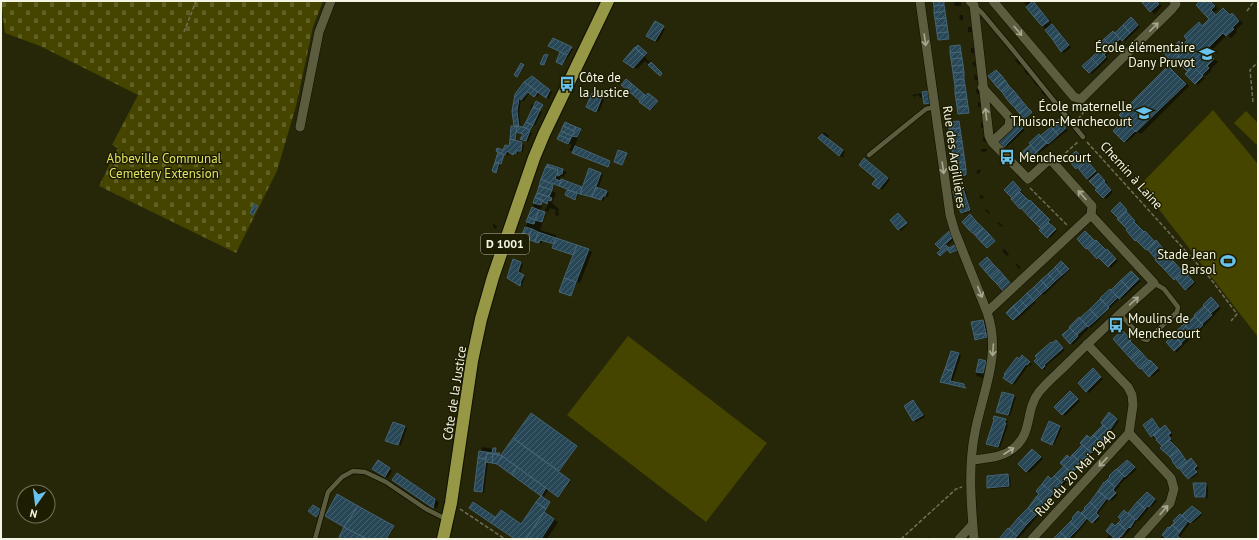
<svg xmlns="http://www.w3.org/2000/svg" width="1259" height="540" viewBox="0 0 1259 540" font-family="'PT Sans',sans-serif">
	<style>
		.cemetery { fill: url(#cemetery-stones) }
		.pitch { fill: #454500 }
		.shadow { fill: #0007 }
		.building { fill: url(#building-hatch); stroke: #456475 }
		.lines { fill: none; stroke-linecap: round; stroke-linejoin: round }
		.lane-casing { stroke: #0f0f00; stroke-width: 6 }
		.street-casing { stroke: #0f0f00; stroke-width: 10 }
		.primary-casing { stroke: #0f0f00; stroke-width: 14 }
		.path { stroke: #707057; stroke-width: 1.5; stroke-dasharray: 4 2; stroke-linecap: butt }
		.lane { stroke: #5c5d3f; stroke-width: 4.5 }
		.street { stroke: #5c5d3f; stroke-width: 9 }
		.primary { stroke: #979846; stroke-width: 12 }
		.oneway { stroke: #a8a992 }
		.labels { text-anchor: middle; stroke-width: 3; stroke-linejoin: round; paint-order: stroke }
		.shield { fill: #1d1d02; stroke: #b4b4a0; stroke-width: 1 }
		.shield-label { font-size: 12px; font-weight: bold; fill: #f4f5e4 }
		.poi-label { font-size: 13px; fill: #f4f5e4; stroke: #1d1d02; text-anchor: end }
		.street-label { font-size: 13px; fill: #f4f5e4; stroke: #1d1d02 }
		.park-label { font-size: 13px; fill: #e1e25f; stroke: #1d1d02 }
	</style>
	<defs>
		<pattern id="cemetery-stones" width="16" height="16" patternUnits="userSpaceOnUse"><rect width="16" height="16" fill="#454500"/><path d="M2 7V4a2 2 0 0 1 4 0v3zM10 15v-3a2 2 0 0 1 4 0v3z" fill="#606025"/></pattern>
		<pattern id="building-hatch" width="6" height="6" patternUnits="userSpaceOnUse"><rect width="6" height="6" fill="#274656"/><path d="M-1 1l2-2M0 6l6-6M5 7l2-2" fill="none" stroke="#47616e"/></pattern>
	</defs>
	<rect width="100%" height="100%" fill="#262609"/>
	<!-- cemetery -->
	<path class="cemetery" d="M1,1H323L313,27L296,106L277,171L236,253L99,186L118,148L112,145L138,95L40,46L5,33Z"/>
	<!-- pitch -->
	<path class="pitch" d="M1213,110L1258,164V337L1140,185Z
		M1246,111L1258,123V146L1234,123Z
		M628,336L767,443L706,522L567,415Z"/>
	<!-- shadow -->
	<path class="shadow" d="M934,1H944L949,39L939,40Z
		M954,1H961V6H955Z
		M1023,1H1033L1051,22L1049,24L1055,27L1071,47L1064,53L1061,51L1059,46Z
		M1143,1H1157L1162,6L1155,14L1146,7Z
		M1201,1L1206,3L1208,1H1212L1218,9L1214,12L1217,15L1223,9L1231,15L1232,14L1236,17L1243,23L1236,30L1237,32L1231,38L1227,35L1208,54L1218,62L1211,69L1212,70L1206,76L1202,74L1205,78L1198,85L1196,83L1189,71L1178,60L1175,63L1173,61L1169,47L1172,49L1179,43L1183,45L1189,40L1199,23L1203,25L1210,20L1197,5Z
		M959,15H963V20H960Z
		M1131,19L1140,27L1125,41L1123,40L1110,52L1106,56L1108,59L1092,74L1084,66Z
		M655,23L665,29L658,42L648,36Z
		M968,27H971L972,32H968Z
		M553,39L573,49L563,65L557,62L561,52Z
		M638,46L647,54L645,57L649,62L650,60L652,62L651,64L662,73V75L645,61L637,69L624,61Z
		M960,46L969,113L960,114L959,113Z
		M971,48H974V53H971Z
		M544,56H549L545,65L541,63Z
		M1017,59L1021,64L1019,65L1015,60Z
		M972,62H975L976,67L973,66Z
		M522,64L525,66L518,76L515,75Z
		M1168,67L1172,69L1189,86L1141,134L1138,132L1127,142L1125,141L1124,121Z
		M1026,70L1029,74L1028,75L1024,71Z
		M974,75H977L978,80H975Z
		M535,79L552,92L549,99L540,93L537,97L530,92L524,101L521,99L519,113L521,128H524L533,110L530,109L532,104L535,106L536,103L543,106L541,109L538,108L537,109L542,112L535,126L534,125L530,132L532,133L528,142L524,140V134L517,131L516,142L524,145L523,152L519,151L518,154H516V155L509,152L508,156L505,154L497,172L493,171L499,152H504L510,147L512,127L515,126L516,94Z
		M626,80L646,97L648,94L658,102L652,110L623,85Z
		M1034,80L1039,85L1037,86L1033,81Z
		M976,89H979L980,94H977Z
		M1043,90L1048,95L1046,97L1041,92Z
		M928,92L931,103L926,104L924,97L920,98L919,95L914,96L915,99L912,95Z
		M592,94L604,100L599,112L589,108Z
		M978,102H981L982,107H978Z
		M959,122L967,176L958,177L957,176Z
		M1061,122L1068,130L1038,154L1040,155L1033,161L1030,160L1023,152L1039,136H1041Z
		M565,123L581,131L574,147L610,161L609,166L569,150L572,145L558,139Z
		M981,123H984V128H981Z
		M1018,124L1025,130L1007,147L1001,142Z
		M824,132L829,136L827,138L845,152L843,155L844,157L843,158L819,138Z
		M985,136L986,137V142L983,141V137Z
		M981,149H986L987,151L982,152Z
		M1078,154L1107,182L1106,184L1113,192L1106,199L1080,169H1077L1068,159Z
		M867,161L890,180L882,190L874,183L877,179Z
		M548,165L567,172L563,177L561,176L559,182L562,180L583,188L590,170L601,174L603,175L598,189L609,193L608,197L605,196L604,201L573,191L578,195L576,199L567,194L568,189L549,182V183L554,186L552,191L556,193L552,203L559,209L558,213L559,214L558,216L555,215L556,210L550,208L548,212L545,211L548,203L544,200L540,211L546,214L540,230L556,235V239L592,252L580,283L577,282L572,295L560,291L574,255L554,248L553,244L543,240L541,244L522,237Z
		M979,169L981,171L978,174L976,172Z
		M1015,184L1030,202H1033L1051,222L1050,223L1057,231L1050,238L1012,199Z
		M963,188L965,189L971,211L964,214L962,212Z
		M981,195L984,197L982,199L979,197Z
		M1120,203L1137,223L1136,224L1155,242L1158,243L1167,252L1166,254L1184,273L1187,274L1196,283L1188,290L1166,270L1112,211Z
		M986,209L990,213L989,214L985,210Z
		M898,214L908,224L901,231L898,229Z
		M998,222L1003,226L1002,227L997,223Z
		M493,224L497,226L496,229L493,227Z
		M949,232L951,233L954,239L947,246L949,249L955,246L957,250L952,253L949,249L941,256L937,252L941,249L936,244Z
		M1085,232L1096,242H1099L1118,261L1111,268L1090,249L1087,248L1078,239Z
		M1004,249L1009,254L1007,256L1002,251Z
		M1062,262L1070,270L1044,295L1042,294L1035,301L1036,302L1016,321L1014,319L1007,313Z
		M520,263L523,264L520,274L525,277L522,285L523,287L508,277Z
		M1016,263L1021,268L1019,269L1015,264Z
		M1131,272L1141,281L1122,299L1120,298L1091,328L1090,327L1073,345L1063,335L1079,318L1080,319L1110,290L1111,291Z
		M1211,299L1221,308L1196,335L1195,334L1177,352L1175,351L1168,342L1175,335L1174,334L1196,316L1195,315Z
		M983,321L985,322L988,334H986L987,338L977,340Z
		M1124,333L1150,362L1153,363L1160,370L1152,377L1141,369L1114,339Z
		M1058,343L1065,350L1045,367L1046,368L1045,370L1042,368L1053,344Z
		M959,354L961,356L952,383L964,385L966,388L944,383Z
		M1024,358L1032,364L1030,366L1029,365L1014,385L1012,384L1019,360Z
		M979,360L986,362L983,378L976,376Z
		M1095,371L1103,379L1089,393L1079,383Z
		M1072,394L1080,401L1065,416L1056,407Z
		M1013,396L1016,397L1010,416L1000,413Z
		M913,401L916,403L925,417L916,422L914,421L905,406Z
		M531,414L577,447L559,472L571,481L559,496L549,489L544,496L499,464L488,462L484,493L475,491L482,447L495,449L496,454H499L501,456Z
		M1112,415L1119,421L1111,433L1113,434L1108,440H1106L1099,450L1094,453L1088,460L1086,459L1080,467L1081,468L1079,470L1078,469L1069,481L1068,480L1020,537L1018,539H1001L1070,459L1084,444L1097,434Z
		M1005,420L1008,421L1007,425H1008L1000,448L990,445Z
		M1152,420L1161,430L1165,427L1167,428L1173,435L1170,437L1172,440L1171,442L1178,450L1188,462L1191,460L1199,468L1196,470L1198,474L1191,479L1179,468L1156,436L1154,438L1152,436Z
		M404,427L407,428L401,445L389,442Z
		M1060,427L1062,428L1054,445L1044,441Z
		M1035,452L1043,459L1029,473L1019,464Z
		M1127,461L1137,469L1119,485L1120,486L1114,492L1118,495L1112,501L1109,499L1097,515L1100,518L1095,523L1089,519L1072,539H1055L1081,514L1117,470Z
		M378,462L392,471L388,478L373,469Z
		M1008,475L1010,477L1011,487L991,489L988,487Z
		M401,476L439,502L437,509L394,480Z
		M1194,484H1205L1208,486V498H1198L1196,497Z
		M1149,495L1157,501L1152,507H1150L1139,521L1138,520L1134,525V526L1122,539H1106L1122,520L1124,511L1129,514L1136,506Z
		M337,496L394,528L387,539H344L346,527Z
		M541,497L550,503L544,513L558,522L547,539H517L470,508L476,504L496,518L522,525Z
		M1193,507L1202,515L1193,523L1191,522L1179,538L1181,539H1160L1170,529L1180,515L1183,516Z
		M928,537L932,539H925Z"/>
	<!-- building -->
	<path class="building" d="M933,1H944V5L934,6Z
		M1033,1L1041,11L1034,17L1026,7Z
		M1141,1H1156L1159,4L1150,12Z
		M1200,1L1205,2L1210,1L1215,6L1211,10L1216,15L1223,8L1230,15L1232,13L1239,21L1232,28L1234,29L1226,36L1223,33L1202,54L1204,55L1207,52L1214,59L1207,66L1209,68L1202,75L1193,66L1187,71L1175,59L1179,56L1172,48L1179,41L1182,45L1187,40L1184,36L1199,22L1202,26L1209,19L1196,5Z
		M944,5L945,11L934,13V6Z
		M945,11L946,18L935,19L934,13Z
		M1041,11L1049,21L1042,26L1034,17Z
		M1131,17L1138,25L1130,33L1123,25Z
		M946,18L947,25L936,26L935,19Z
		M655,21L664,26L655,41L646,36Z
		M1052,24L1060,34L1053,40L1045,30Z
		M947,25L948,32L937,33L936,26Z
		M1123,25L1130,33L1122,41L1115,33Z
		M1113,31L1120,39L1112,47L1104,39Z
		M948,32L949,39L938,40L937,33Z
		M1060,34L1069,45L1061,52L1053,40Z
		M553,38L572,47L567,55L548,46Z
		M1104,39L1112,47L1104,55L1097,47Z
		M638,45L647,53L644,56L635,48Z
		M960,45L961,52L950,53V46Z
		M1169,46L1179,56L1172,62L1163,52Z
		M635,47L644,56L633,68L623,61Z
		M1099,50L1106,57L1098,65L1091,58Z
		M560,52L567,55L562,65L556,62Z
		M961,52L962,58L951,59L950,53Z
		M546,54L548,55L544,65L540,64L544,55H545Z
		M962,58L963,65L952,66L951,59Z
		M1091,58L1098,65L1089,73L1082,66Z
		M651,62L661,72L662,74L660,76L648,65Z
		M521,63L524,65L517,77L514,75Z
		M963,65L964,72L953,73L952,66Z
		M1168,66L1186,84L1136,132L1119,115Z
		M1193,66L1203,76L1195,84L1185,74Z
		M996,70L1001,75L993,82L988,76Z
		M964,72V79L954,80L953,73Z
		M1001,75L1005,80L997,87L993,82Z
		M532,76L550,90L546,98L524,82Z
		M626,79L632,84L627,90L621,85Z
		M964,79L965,85L955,86L954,80Z
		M1005,80L1009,86L1002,92L997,87Z
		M524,82L538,92L534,97L528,92L521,100L519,98L517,111L519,127L514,126L512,111L515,94Z
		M632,84L638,89L632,94L627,90Z
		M965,85L966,92L955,93V86Z
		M1009,86L1014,91L1006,98L1002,92Z
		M638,89L645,95L639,102L640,101L632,94Z
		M928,91L931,103L924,104L922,92Z
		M1014,91L1018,96L1010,103L1006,98Z
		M966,92L967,99L956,100L955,93Z
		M592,93L602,97L596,112L586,107Z
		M648,93L658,101L650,110L639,102Z
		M1018,96L1023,102L1015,108L1010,103Z
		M967,99L968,106L957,107L956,100Z
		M536,101L543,105L540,110L533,107Z
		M1023,102L1027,107L1019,113L1015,108Z
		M968,106L969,113L958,114L957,107Z
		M533,107L540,110L533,125L526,122Z
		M1027,107L1032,112L1024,119L1019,113Z
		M1059,119L1066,128L1058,135L1051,127Z
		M1124,120L1135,131L1124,142L1113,131Z
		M959,121L960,128L949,129V122Z
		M526,122L533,125L530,130L523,127Z
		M565,122L576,127L574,131L563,126Z
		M1018,123L1023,128L1004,147L999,142Z
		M511,126H517L515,140L510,139Z
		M517,126L523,127L530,130L526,141L520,139L523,134L516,132Z
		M563,126L574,131L572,136L561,131Z
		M576,127L581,129L577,137L572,136Z
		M1051,127L1058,135L1048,144L1040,136Z
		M960,128L961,135L950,136L949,129Z
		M561,131L572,136L570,140L559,135Z
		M822,134L843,150L839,156L818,138Z
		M1039,134L1047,143L1037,152L1029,143Z
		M559,135L570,140L568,144L557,139Z
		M961,135L962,141L951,143L950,136Z
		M510,139L522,142L521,151H516V154L514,153L513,155L507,151L505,155L496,151L497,148L503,150L505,145L509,146Z
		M962,141L963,148L952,149L951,143Z
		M1030,145L1038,154L1030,161L1022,152Z
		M575,146L610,161L608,167L572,153Z
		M963,148L964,155L953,156L952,149Z
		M618,150L627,153L622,165L614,162Z
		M1076,151L1085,161L1076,169L1067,159Z
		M498,152L504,155L501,164L495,162Z
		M964,155L965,162L954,164L953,156Z
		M864,158L888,178L879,189L872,184L876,179L859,165Z
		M1086,160L1096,171L1087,179L1078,168Z
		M495,162L499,163L496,173L492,171Z
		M965,162L966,169L955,170L954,164Z
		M547,164L563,169L562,174H560L559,176L557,175L558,170L547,167Z
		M546,166L558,170L555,179L561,181L559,186L541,179Z
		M589,168L601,173L592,197L580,194Z
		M966,169V175L956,177L955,170Z
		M1098,173L1105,181L1097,189L1089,181Z
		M541,179L553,185L552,190L539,186Z
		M561,179L582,187L580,194L559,186Z
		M1013,181L1021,190L1012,198L1004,190Z
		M1104,182L1111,190L1103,198L1095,190Z
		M539,186L552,190L549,197L537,193Z
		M596,187L607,191L605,196H603L601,200L592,197Z
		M963,188L970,210L961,213L959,208H958L953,191Z
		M567,190L577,193L575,200L565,195Z
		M1019,191L1029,201L1020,209L1011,199Z
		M537,193L552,198L551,201L548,200L547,204L535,197Z
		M535,197L543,200L541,205L533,203Z
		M1030,200L1040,210L1031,219L1021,208Z
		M1120,202L1127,210L1118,218L1111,211Z
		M254,204L258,206L253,215L250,213Z
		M532,207L539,210L535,220L528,217Z
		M539,210L545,212L542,222L535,220Z
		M1040,210L1050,220L1041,229L1031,219Z
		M1126,211L1135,221L1127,229L1117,219Z
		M898,213L907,223L898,230L890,220Z
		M970,214L976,221L968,229L962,222Z
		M528,217L535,220L534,224L526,222Z
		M976,221L983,228L975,235L968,229Z
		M1048,222L1056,229L1047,238L1039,230Z
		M1134,222L1144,232L1135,241L1126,230Z
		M525,227L532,229L528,239L521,237Z
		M983,228L989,234L981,242L975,235Z
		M532,229L538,232L535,242L528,239Z
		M949,231L952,238L940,249L935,244Z
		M1085,231L1095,241L1086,249L1077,239Z
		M1145,231L1155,242L1146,250L1136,240Z
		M538,232L556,238L554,244L540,240L539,243L535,242Z
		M989,234L995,241L987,248L981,242Z
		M556,238L577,245L573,255L552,248Z
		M1096,240L1106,250L1097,259L1087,248Z
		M1156,240L1165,251L1156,259L1147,249Z
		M577,245L589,249L576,282L564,278Z
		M946,245L949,248L940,256L937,253Z
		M955,245L957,250L950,253L947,249Z
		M1107,249L1116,259L1108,267L1098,257Z
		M1164,252L1174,262L1165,270L1155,260Z
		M987,257L993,264L985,271L979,264Z
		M513,259L521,262L518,272L524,275L520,283L521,284L520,286L507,278Z
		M1061,261L1069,269L1062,275L1055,267Z
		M1174,262L1183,272L1174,280L1165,270Z
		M993,264L999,270L991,278L985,271Z
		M1055,267L1062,275L1055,281L1048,274Z
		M999,270L1005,277L997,284L991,278Z
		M1131,271L1139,279L1129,289L1121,280Z
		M1184,271L1194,282L1185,290L1176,279Z
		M1048,274L1055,281L1048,288L1041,280Z
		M1005,277L1011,284L1003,291L997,284Z
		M564,278L576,282L571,296L559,292Z
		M1041,280L1048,288L1041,294L1034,287Z
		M1121,280L1129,289L1119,299L1111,290Z
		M1034,287L1041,294L1034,301L1027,293Z
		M1110,289L1118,297L1108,307L1100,298Z
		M1027,293L1034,301L1027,307L1020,300Z
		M1211,297L1219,306L1211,313L1203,305Z
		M1100,299L1109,308L1098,318L1090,309Z
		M1020,300L1027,307L1020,314L1013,306Z
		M1013,306L1020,314L1013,320L1006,313Z
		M1204,306L1212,315L1202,324L1194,315Z
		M1090,309L1098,318L1088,327L1080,318Z
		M1195,316L1203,325L1193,334L1185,325Z
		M1079,317L1087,326L1077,335L1069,327Z
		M983,320L986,333L974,335L971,322Z
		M1184,324L1192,333L1181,343L1173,334Z
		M1070,328L1078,336L1070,344L1062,335Z
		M1122,330L1131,340L1122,349L1113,339Z
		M986,333L987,337L975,340L974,335Z
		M1174,335L1182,344L1174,351L1166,342Z
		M1056,340L1063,348L1044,365L1045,366L1042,369L1034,361L1037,358L1035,356L1051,342L1052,343Z
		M1130,341L1140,351L1131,359L1122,349Z
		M951,351L959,353L953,371L945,369Z
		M1140,351L1149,361L1140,369L1131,359Z
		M1022,355L1030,362L1027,365L1026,364L1012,384L1003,378L1005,375L1004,374L1017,357L1019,359Z
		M979,359L986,361L983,373L976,372Z
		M1150,360L1158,368L1149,377L1141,368Z
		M1093,368L1101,377L1086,392L1078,383Z
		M945,369L953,371L950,381L964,384V387L966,388L940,382Z
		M1070,391L1078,399L1062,415L1054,407Z
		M1002,392L1014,395L1008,415L996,412Z
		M913,400L923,415L913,421L904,406Z
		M1109,412L1117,419L1109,431L1101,423Z
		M531,413L577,446L559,471L513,438Z
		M994,416L1006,419L1004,423H1006L998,447L986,444L994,420L993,419Z
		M1152,418L1160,430L1151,437L1143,425Z
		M1049,421L1060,426L1052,445L1041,440Z
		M393,422L405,426L398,445L385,441Z
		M1103,425L1111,433L1101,442L1093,435Z
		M1165,425L1171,433L1168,435L1171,439L1162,446L1156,440L1157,439L1153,435Z
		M1087,435L1090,438L1093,435L1101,442L1096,449L1095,448L1092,453L1080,443Z
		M513,438L570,480L558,497L501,455Z
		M1169,440L1179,450L1170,457L1160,448Z
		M1082,445L1091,452L1085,460L1083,458L1081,462L1072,455Z
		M493,448H496L495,453H500L499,455L487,453L486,459L478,458L479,451L492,453Z
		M1032,449L1041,457L1026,472L1018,464Z
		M1179,450L1187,462L1178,469L1172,461H1173L1170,457Z
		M487,453L493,454L492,463L485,462Z
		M493,454L502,456L497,464L492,463Z
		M1067,455L1070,458L1072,455L1081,462L1078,465L1079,466L1072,473L1060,463Z
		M502,456L517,467L512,475L497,464Z
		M478,458L486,459L482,492L474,491Z
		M1191,458L1197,466L1194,469L1197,472L1188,479L1186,476H1185L1179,468Z
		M378,460L390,468L385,477L372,469Z
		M1127,460L1135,467L1125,477L1117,469Z
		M1064,466L1072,473L1066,481L1065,480L1062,483L1054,476Z
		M517,467L546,488L541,496L512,475Z
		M1116,469L1124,476L1115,487L1107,480L1110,477L1109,476Z
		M397,473L435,499L433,508L392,480Z
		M1008,474L1009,486L987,488V476Z
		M1048,476L1051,479L1054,476L1062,483L1058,490L1053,493L1042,484Z
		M1107,480L1115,487L1113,490L1116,493L1109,500L1098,491L1104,482V483Z
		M1193,483H1206L1205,497H1195Z
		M1042,484L1053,493L1044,504L1036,497L1039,494L1036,491Z
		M1098,491L1107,498L1098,510L1090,502Z
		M1147,492L1155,499L1149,507L1147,506L1145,509L1137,502Z
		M337,494L358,506L344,527L325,516Z
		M541,496L550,502L546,509L536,502Z
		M1036,497L1044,504L1036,515L1028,508Z
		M473,502L495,517L491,523L469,508Z
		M536,502L546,509L526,539H515L491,523L501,510L521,524Z
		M1090,502L1098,510L1096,513L1099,516L1092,523L1081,513L1085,509L1084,508Z
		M1137,502L1145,509L1136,520L1128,513Z
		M313,505L321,510L316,517L308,511Z
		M358,506L394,526L386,539H367L344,527Z
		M1192,506L1201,513L1190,523L1182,515Z
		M1028,508L1036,515L1026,525L1018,518Z
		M1124,510L1135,520L1130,528L1129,527L1126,530L1118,523L1121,520L1118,517Z
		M1078,511L1087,518L1078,529L1070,522L1073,519L1072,518Z
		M544,512L554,519L541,539H526Z
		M1180,514L1188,521L1180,532L1172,525L1175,522L1173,521Z
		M1018,518L1026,525L1017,536L1009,529Z
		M1070,522L1078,529L1068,539L1060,532Z
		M1112,523L1115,526L1118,523L1126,530L1121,537V536L1118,539H1115L1106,531Z
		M1172,525L1180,532L1177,536L1180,538L1179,539H1167L1162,535L1168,527L1169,528Z
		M344,527L367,539H342L339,537Z
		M1008,528L1017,536L1014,539H999Z
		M1060,532L1068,539H1053Z"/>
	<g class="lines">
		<!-- lane casing -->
		<g class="lane-casing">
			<path id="lane" d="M975,6L982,13L1013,50L1083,137
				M869,155L926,109L935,107
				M1120,314L1143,339L1147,340L1177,312L1178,307L1164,289L1154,283
				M315,539L328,492L342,477L353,471L365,472L386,482L426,509L446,519"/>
		</g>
		<!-- street casing -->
		<g class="street-casing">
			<path id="street" d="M920,1L950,215L955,232L987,312C1002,355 983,390 975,432C968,466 971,504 974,539
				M970,1L974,5L989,136L992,142L1028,179L1050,159L1092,206L1091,215L1154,283C1125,309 1095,336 1067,364C1058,373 1047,382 1039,392C1025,410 1033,431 1015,447C1003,458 987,458 972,460
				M993,1L1074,97L1081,99L1172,9L1176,4L1174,1
				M982,87L1010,118L1009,126L992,142
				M300,127L319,32L331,1
				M987,312L1091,215
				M1129,433L1171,478L1174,489L1170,503L1138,539
				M959,539L973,524
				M1032,539L1129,433L1133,405L1132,395L1128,387L1087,344"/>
		</g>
		<!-- primary casing -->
		<g class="primary-casing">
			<path id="primary" d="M443,539L451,503L472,361L481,319L493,277L534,158L544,134L608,1"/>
		</g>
		<!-- path -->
		<path class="path" d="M1247,11L1254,1
			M184,32L196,1
			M1253,102L1250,70L1258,62
			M1078,119L1083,113L1082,108
			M1087,142L1210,278L1237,314L1231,321
			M1061,157L1079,141
			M1030,188L1067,225
			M460,509L505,539
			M901,539L956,489L962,487"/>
		<!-- lane -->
		<use href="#lane" class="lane"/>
		<!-- street -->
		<use href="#street" class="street"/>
		<!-- primary -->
		<use href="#primary" class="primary"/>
	</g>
	<!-- one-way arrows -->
	<defs><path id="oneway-shaft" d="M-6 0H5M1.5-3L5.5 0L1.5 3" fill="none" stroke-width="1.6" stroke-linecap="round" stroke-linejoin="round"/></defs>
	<g class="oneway">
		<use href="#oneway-shaft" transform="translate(1154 27) rotate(-45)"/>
		<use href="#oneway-shaft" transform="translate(1018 31) rotate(50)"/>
		<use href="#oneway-shaft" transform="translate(925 40) rotate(82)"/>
		<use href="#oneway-shaft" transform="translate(986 114) rotate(-97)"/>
		<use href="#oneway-shaft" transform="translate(943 168) rotate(82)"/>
		<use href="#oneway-shaft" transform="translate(1082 195) rotate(-132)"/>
		<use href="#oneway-shaft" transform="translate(980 292) rotate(68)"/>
		<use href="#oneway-shaft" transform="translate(1134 301) rotate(-42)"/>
		<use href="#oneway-shaft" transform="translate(993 350) rotate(94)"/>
		<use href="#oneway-shaft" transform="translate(1009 451) rotate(-33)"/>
		<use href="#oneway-shaft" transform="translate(1103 462) rotate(133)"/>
		<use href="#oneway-shaft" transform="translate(1164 510) rotate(-49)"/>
	</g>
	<!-- icons -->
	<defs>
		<g id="school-bare" transform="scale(1.2)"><path d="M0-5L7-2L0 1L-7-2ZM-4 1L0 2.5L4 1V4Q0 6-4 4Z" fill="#69c3f1" stroke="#1d1d02" stroke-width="2.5" paint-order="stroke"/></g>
		<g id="bus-bare" transform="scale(1.2)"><path d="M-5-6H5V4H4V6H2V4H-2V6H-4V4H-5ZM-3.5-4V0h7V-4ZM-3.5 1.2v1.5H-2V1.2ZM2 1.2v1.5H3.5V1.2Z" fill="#69c3f1" stroke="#1d1d02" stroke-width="2.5" paint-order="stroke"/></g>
		<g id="stadium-bare" transform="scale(1.2)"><path d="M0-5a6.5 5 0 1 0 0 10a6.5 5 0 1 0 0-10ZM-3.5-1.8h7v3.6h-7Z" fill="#69c3f1" stroke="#1d1d02" stroke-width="2.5" paint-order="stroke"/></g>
	</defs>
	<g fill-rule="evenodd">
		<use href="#school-bare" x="1207" y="54"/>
		<use href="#bus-bare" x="567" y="84"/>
		<use href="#school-bare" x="1144" y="113"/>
		<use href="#bus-bare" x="1007" y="157"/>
		<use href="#stadium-bare" x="1228" y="261"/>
		<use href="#bus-bare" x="1116" y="325"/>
	</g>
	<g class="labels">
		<!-- shield labels -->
		<rect class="shield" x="481" y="234" width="48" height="20" rx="3"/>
		<g class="shield-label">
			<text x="505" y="248">D 1001</text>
		</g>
		<!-- poi labels -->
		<g class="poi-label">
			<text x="1195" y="52">École élémentaire<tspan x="1195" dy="15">Dany Pruvot</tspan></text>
			<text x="579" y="82" text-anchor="start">Côte de<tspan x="579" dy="15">la Justice</tspan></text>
			<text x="1132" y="111">École maternelle<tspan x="1132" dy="15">Thuison-Menchecourt</tspan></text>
			<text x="1019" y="162" text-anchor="start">Menchecourt</text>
			<text x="1216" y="259">Stade Jean<tspan x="1216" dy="15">Barsol</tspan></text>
			<text x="1128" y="323" text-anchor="start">Moulins de<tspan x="1128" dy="15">Menchecourt</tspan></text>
		</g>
		<!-- street labels -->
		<g class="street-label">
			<text transform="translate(955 157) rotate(82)" y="5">Rue des Argillières</text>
			<text transform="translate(1132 175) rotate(48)" y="5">Chemin à Laine</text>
			<text transform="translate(454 393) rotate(-81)" y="5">Côte de la Justice</text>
			<text transform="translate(1075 473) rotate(-47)" y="5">Rue du 20 Mai 1940</text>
		</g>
		<!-- park labels -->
		<g class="park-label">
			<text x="164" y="163">Abbeville Communal<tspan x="164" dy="15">Cemetery Extension</tspan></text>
		</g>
	</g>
	<!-- border -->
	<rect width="1259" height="540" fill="none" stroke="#f4f5e4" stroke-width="4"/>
	<!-- north arrow -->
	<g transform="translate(36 504) rotate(194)"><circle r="19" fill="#1d1d02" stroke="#73735c"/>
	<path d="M0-3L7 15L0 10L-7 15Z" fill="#69c3f1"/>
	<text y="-6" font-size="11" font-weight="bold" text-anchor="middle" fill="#f4f5e4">N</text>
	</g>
</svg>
